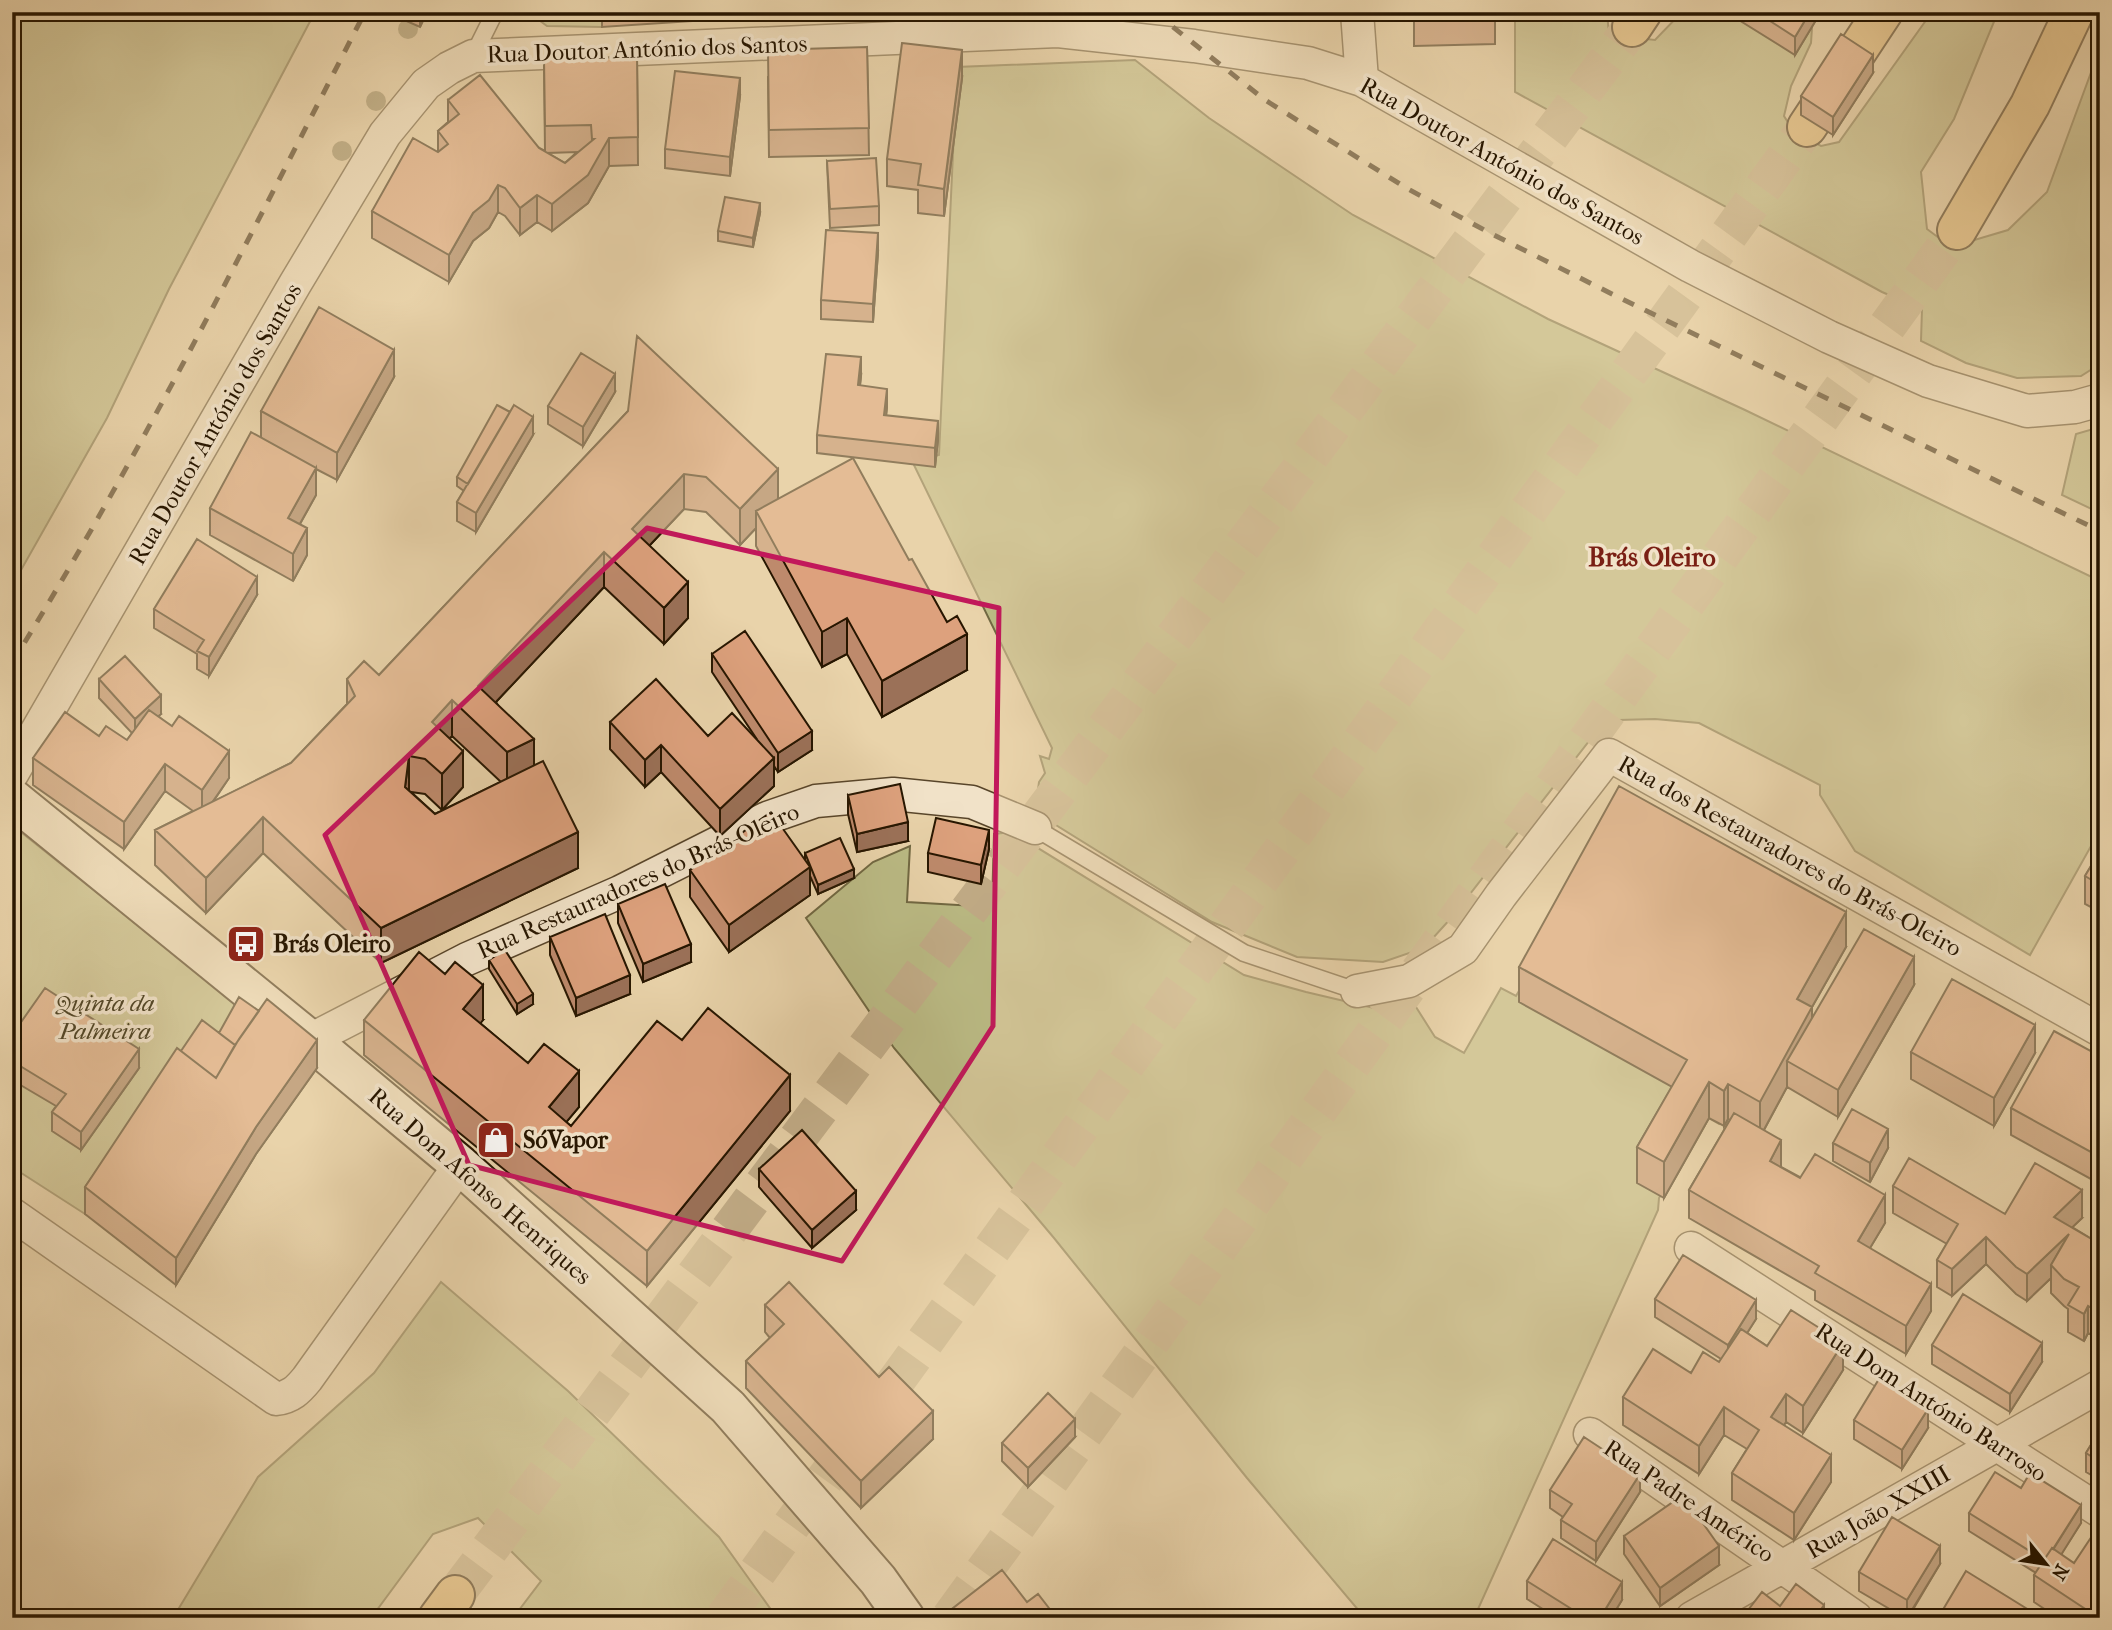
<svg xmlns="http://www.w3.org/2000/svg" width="2112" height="1630" viewBox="0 0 2112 1630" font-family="'IM FELL French Canon',serif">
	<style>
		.green { fill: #bbbb85; stroke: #716842; stroke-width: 2 }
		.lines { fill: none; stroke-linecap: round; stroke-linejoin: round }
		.highway-tunnel { stroke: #c2ad88; stroke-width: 38; stroke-dasharray: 38 19; stroke-linecap: butt }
		.lane-casing { stroke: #58452a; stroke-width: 19 }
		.street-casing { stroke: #58452a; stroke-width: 35 }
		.secondary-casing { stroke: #271600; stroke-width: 42 }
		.highway-casing { stroke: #271600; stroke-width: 42 }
		.lane { stroke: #f1e2c8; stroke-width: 16 }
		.street { stroke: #f1e2c8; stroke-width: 32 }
		.secondary { stroke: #f1e2c8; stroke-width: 38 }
		.highway { stroke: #e4ba75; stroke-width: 38 }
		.rail { stroke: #271600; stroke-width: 5; stroke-dasharray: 12 12; stroke-linecap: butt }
		.tree { fill: #968762 }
		.wall { fill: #be8a6c; stroke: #271600; stroke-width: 2; fill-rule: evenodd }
		.shaded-wall { fill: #9b7158; stroke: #271600; stroke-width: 2 }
		.building { fill: #dda17d; stroke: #271600; stroke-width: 2 }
		.marked { fill: none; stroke: #c2185b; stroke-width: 5; stroke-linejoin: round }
		.labels { text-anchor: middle; stroke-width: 7; stroke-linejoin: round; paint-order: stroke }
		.street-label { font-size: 24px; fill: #271600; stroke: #f1e2c8 }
		.poi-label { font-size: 24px; font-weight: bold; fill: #271600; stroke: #f1e2c8; text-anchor: start }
		.park-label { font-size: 24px; font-style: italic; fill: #534828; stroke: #f1e2c8 }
		.neighbourhood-label { font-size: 26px; font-weight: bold; fill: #7a1f14; stroke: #f1e2c8 }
	</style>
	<rect width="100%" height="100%" fill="#e9d3aa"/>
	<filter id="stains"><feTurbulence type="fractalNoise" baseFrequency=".00286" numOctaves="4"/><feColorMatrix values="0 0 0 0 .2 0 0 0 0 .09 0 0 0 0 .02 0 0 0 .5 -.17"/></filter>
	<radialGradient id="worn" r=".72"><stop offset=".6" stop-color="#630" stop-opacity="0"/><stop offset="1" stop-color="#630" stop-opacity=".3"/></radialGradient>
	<!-- green -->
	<path class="green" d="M12,12H315L169,289L107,418L12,586Z
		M528,12H602V27L547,26Z
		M722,12H827L722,20Z
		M1515,12H1607L1609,35L1655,40L1682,12H1813L1811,43L1791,86L1784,116L1794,132L1821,146L1839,142L1932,12H1998L1954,119L1921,172L1927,229L1951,247L2008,230L2047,192L2100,48V364L2081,376L2017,378L1966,363L1921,341L1922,309L1882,292L1515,92Z
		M1135,60L1209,118L1353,215L1548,319L1745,410L2100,581V830L2030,955L1855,851L1820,795V785L1699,723L1655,719L1618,720L1593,736L1452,917L1424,948L1383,962L1297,957L1212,922L1035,812L1039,782L1045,773L1040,756L1049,759L1052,748L912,461L939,455L957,67Z
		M2100,427V513L2062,495L2076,434Z
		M1621,815L1737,1093L1719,1124L1707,1117L1659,1198L1658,1210L1474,1618H1365L1247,1478L1054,1238L894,1048L806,918L873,862L910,846L907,902L992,907L994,834L1012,832L1244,975L1306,992L1378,1009L1409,996L1435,1037L1464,1053L1501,988L1516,996Z
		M12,825L239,1006L215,1049L202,1039L85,1214L12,1167Z
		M441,1282L568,1391L719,1537L777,1618H513L541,1581L478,1518L433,1534L371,1618H173L258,1477L374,1373Z"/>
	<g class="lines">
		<!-- highway-tunnel -->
		<path class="highway-tunnel" d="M455,1595L1632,27
			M724,1618L1807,127
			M950,1618L1957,230"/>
		<!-- lane casing -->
		<g class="lane-casing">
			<path id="lane" d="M473,56L495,12
				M1035,828L1244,953L1357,991"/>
		</g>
		<!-- street casing -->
		<g class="street-casing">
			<path id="street" d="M1357,12L1362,80
				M12,774L295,284L385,134L426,84L449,68L473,56L1058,31L1194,46L1308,63L1362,80L1690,266L1829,337L1928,381L2027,411L2075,407L2100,400
				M1357,991L1409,981L1463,949L1501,895L1609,755L2100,1030
				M310,1040L467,959L620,892L767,818L816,801L893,794L972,802L1035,828
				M12,1214L276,1399C291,1397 298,1390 307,1379L460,1165
				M1691,1248L2100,1511
				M1590,1434L1856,1618
				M1692,1618L2100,1386"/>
		</g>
		<!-- secondary casing -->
		<g class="secondary-casing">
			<path id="secondary" d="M12,798L310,1040L460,1165L728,1407L878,1580L905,1618"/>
		</g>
		<!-- highway casing -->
		<g class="highway-casing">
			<path id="highway" d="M1632,27L1642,12
				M1807,127L1883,12
				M1957,230L2030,105L2074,12
				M438,1618L455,1595"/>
		</g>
		<!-- lane -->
		<use href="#lane" class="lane"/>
		<!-- street -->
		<use href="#street" class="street"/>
		<!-- secondary -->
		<use href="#secondary" class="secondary"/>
		<!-- highway -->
		<use href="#highway" class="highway"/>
		<!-- rail -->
		<path class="rail" d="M1154,12L1265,100L1408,189L1490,233L1622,299L2100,531
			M12,663C142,453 252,232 365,12"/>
	</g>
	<!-- trees -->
	<g class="tree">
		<circle cx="408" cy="29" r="10"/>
		<circle cx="376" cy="101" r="10"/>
		<circle cx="342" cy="151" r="10"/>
	</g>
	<!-- wall -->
	<path class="wall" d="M402,12H427L420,27L402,19Z
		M602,12H722V19L602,27Z
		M1282,12H1326L1325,15Z
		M1414,12H1495V44L1414,46Z
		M1726,12H1816V20L1795,55Z
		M867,47L869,155L769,157L768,77Z
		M637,57L638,165L609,166L588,203L552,231L537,222L520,235L505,216L498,212L489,228L473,241L449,282L372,238V211L438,152V131L448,122V100L545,151L544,59ZM577,152L565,163L548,153Z
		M1873,73L1833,135L1801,115V96Z
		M962,78L944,216L918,213V190L887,186V159Z
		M740,96L730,176L665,168V149Z
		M827,161L879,206V225L830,228Z
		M760,213L753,247L718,241V231Z
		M878,252L873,322L821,319V300Z
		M861,376L860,385L887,407L886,416L938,440L935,467L817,453V435Z
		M394,377L337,480L316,469V495L300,524L307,555L293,581L210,535V508L261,437V411Z
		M615,392L583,446L548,424V406Z
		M628,411L778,499L967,670L882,717L847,654L822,667L756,546V528L740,545L706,512L684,509L649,546L688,618L664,644L604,587L496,702L534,766L578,868L381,963L263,853L206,913L155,865V830L193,811L165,791L124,849L33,785V758L127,740L132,733L99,698V679L161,714L158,716L229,778L213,802L291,763L347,704V679L379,675ZM452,736L501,782L435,814L411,792L425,794L442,810L463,787L449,739Z
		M533,435L476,532L457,521V502L464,491L457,486V477Z
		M257,595L209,676L197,669V654L154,628V609Z
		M712,654L812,750L778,772L774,766V786L720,836L661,772L645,787L610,749V722L708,736L756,738L712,672Z
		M848,795L908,841L857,852L848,814Z
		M989,849L981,884L928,872V853Z
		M2100,851V912L2085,904V876Z
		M805,853L854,878L818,894L810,876V895L729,952L690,897V870L805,859Z
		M618,904L691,962L643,982L618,923Z
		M550,937L630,994L576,1016L550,955Z
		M1846,947L1812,1007V1018L1914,985L1838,1117L1787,1087L1764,1130L1781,1167L1885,1223L1870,1248L1931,1311L1906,1354L1815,1300V1291L1689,1218V1190L1730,1120L1728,1119L1724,1126L1709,1118L1664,1198L1637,1183V1147L1672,1087L1519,1002V967Z
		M489,960L533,1004L517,1014L489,969Z
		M364,1020H483L480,1023L579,1107L566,1122L571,1126L682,1040L790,1111L647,1286L364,1055Z
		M219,1033L317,1068L256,1154L176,1285L85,1214V1187L181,1051Z
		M12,1035L139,1068L81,1150L52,1131V1112L56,1106L12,1080Z
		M1911,1052L2035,1053L1994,1126L1911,1079Z
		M2100,1056V1184L2011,1135V1108Z
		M1833,1143L1888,1148L1870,1182L1833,1161Z
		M759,1169L856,1210L812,1248L759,1187Z
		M1893,1186L2005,1214L2082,1218L2072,1227L2100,1244V1340L2088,1333L2084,1341L2068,1332V1309L2064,1306L2051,1293V1278L2027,1301L2016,1294L1986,1264L1952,1296L1937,1287V1260L1947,1244L1893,1213Z
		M1655,1299L1756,1319L1747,1333L1767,1346L1843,1370L1803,1433L1786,1422L1784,1425L1831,1482L1794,1540L1732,1500V1473L1747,1449L1724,1435L1699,1474L1623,1425V1397L1719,1362L1721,1359L1655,1317Z
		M765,1305L879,1377L933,1439L861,1508L746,1388V1361L770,1338L765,1332Z
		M1932,1345L2042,1362L2010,1412L1932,1364Z
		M1854,1420L1928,1428L1902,1469L1854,1439Z
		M2100,1430V1480L2086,1472V1453Z
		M1075,1437L1028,1487L1002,1461V1443Z
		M2021,1488L2081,1523L2061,1554L2100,1618H2058L2034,1602V1575L2036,1573L1969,1531V1513Z
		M1550,1490L1640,1492L1596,1561L1561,1538V1520L1563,1517L1550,1508Z
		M1624,1536L1719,1565L1660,1606L1624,1554Z
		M1940,1564L1908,1618H1905L1859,1591V1572Z
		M1527,1581L1622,1600L1611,1618H1557L1527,1599Z"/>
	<!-- shaded-wall -->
	<path class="shaded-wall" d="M423,12H427L420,27V18Z
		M1810,12H1816V20L1795,55V37Z
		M962,50V78L944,216V189Z
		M1873,55V73L1833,135V117Z
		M740,78V96L730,176V157Z
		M609,138V166L588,203L552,231V204Z
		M498,185V212L489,228L473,241L449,282V255L473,213Z
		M537,195V222L520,235V208Z
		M760,203V213L753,247V238Z
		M878,233V252L873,322V304Z
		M394,350V377L337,480V453Z
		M861,357V376L858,404V385Z
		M615,374V392L583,446V427Z
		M887,389V407L884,434V415Z
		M533,417V435L476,532V513Z
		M938,421V440L935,467V448Z
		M316,468V495L288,545V518Z
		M778,469V505L756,511V528L740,545V509Z
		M684,474V509L632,564V529Z
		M307,528V555L293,581V554Z
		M604,552V587L478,721V686Z
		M257,577V595L209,676V657Z
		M688,582V618L664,644V608Z
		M847,618V654L822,667V632Z
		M967,634V670L882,717V681Z
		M161,695V714L135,737V719Z
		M452,700V736L432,757V722Z
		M812,731V750L778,772V753Z
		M534,739V774L507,787V752Z
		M661,745V772L645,787V760Z
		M229,751V778L202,817V790Z
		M463,751V787L442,810V774Z
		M409,756V792L405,787Z
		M774,758V786L720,836V809Z
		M165,764V791L124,849V822Z
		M263,817V853L206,913V878Z
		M908,822V841L857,852V834Z
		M989,830V849L981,884V865Z
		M578,832V868L381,963V928Z
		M810,867V895L729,952V925Z
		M854,869V878L818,894V885Z
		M1846,912V947L1812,1007V1042L1787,1061V1087L1760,1137V1102L1797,999Z
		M691,944V962L643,982V964Z
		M1914,957V985L1838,1117V1090Z
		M630,975V994L576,1016V998Z
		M483,985V1020L463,1045V1009Z
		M533,994V1004L517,1014V1004Z
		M2035,1025V1053L1994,1126V1098Z
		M317,1040V1068L256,1154L176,1285V1258L256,1127Z
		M139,1049V1068L81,1150V1132Z
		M579,1071V1107L549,1143V1107Z
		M790,1075V1111L647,1286V1251Z
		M1709,1082V1118L1664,1198V1162Z
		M1728,1084V1119L1724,1126V1091Z
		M1888,1129V1148L1870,1182V1163Z
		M1781,1140V1168L1770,1161Z
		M2082,1190V1218L2054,1245V1217Z
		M856,1191V1210L812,1248V1230Z
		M1885,1195V1223L1858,1268V1241Z
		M2069,1234L2051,1265V1278L2027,1301V1274Z
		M1986,1237V1264L1952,1296V1269Z
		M1931,1284V1311L1906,1354V1326Z
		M1756,1300V1319L1728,1363V1345Z
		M2088,1306V1333L2084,1341V1314Z
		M1843,1343V1370L1803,1433V1406Z
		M2042,1343V1362L2010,1412V1394Z
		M1786,1394V1422L1771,1444V1417Z
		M1724,1407V1435L1699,1474V1446Z
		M1928,1409V1428L1902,1469V1450Z
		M933,1411V1439L861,1508V1481Z
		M1075,1419V1437L1028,1487V1468Z
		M1831,1455V1482L1794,1540V1513Z
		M1640,1474V1492L1596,1561V1542Z
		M2081,1505V1523L2046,1579V1561Z
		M1719,1546V1565L1660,1606V1588Z
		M1940,1546V1564L1907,1618V1600Z
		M1622,1582V1600L1611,1618H1600Z
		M1824,1605V1618H1815Z
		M1052,1612V1618H1044Z"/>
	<!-- building -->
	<path class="building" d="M407,12H423L420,18Z
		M1756,12H1810L1795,37Z
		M1841,34L1873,55L1833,117L1801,96Z
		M902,43L962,50L944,189L918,185L921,164L887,159Z
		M867,47L869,128L769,130L768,50Z
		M637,57L638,137L609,138L588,175L552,204L537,195L520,208L505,188L498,185L489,200L473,213L449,255L372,211L413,138L438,152L448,144L438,131L459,114L448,100L480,75L539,148L565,163L594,139H592L591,125L545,126L544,59Z
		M675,71L740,78L730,157L665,149Z
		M876,158L879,206L830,209L827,161Z
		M725,197L760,203L753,238L718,231Z
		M826,230L878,233L873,304L821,300Z
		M319,307L394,350L337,453L261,411Z
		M637,336L778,469L740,509L706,477L684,474L632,529L688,582L664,608L604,552L478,686L534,739L507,752L452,700L432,722L463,751L442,774L425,759L409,756L405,787L435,814L543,761L578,832L381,928L263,817L206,878L155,830L291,763L355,696L347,679L364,661L379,675L628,411Z
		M581,353L615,374L583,427L548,406Z
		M826,354L861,357L858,385L887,389L884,415L938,421L935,448L817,435Z
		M497,405L510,412L468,484L457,477Z
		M514,405L533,417L476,513L457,502Z
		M251,432L316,468L288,518L307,528L293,554L210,508Z
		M853,458L909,560L912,559L947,622L957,616L967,634L882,681L847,618L822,632L756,511Z
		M197,539L257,577L209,657L197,651L204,640L154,609Z
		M745,631L812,731L778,753L712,654Z
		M125,656L161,695L135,719L99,679Z
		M656,679L708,736L732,713L774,758L720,809L661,745L645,760L610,722Z
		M149,710L172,726L179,716L229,751L202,790L165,764L124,822L33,758L65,712L99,736L106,726L127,740Z
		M900,784L908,822L857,834L848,795Z
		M1619,786L1846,912L1797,999L1812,1007L1760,1102L1728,1084L1724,1091L1709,1082L1664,1162L1637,1147L1687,1060L1519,967Z
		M771,812L810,867L729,925L690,870Z
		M936,818L989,830L981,865L928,853Z
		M840,838L854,869L818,885L805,853Z
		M2100,851V885L2085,876Z
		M665,884L691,944L643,964L618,904Z
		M605,914L630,975L576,998L550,937Z
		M1864,929L1914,957L1838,1090L1787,1061Z
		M505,950L533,994L517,1004L489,960Z
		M419,952L445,974L455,962L483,985L463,1009L528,1063L544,1044L579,1071L549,1107L571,1126L657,1021L682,1040L708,1008L790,1075L647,1251L364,1020Z
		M1952,979L2035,1025L1994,1098L1911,1052Z
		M45,988L139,1049L81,1132L52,1112L66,1094L12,1061V1035Z
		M239,997L259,1011L235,1045L219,1033Z
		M267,999L317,1040L256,1127L176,1258L85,1187L177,1048L216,1078L239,1039Z
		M202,1020L235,1045L216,1078L181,1051Z
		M2054,1031L2100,1056V1157L2011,1108Z
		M1852,1109L1888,1129L1870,1163L1833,1143Z
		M1734,1113L1781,1140L1770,1161L1800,1178L1815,1154L1885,1195L1858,1241L1931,1284L1906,1326L1815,1273L1819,1266L1689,1190Z
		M802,1130L856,1191L812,1230L759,1169Z
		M1909,1158L2005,1214L2035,1163L2082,1190L2054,1217L2100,1244V1313L2088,1306L2084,1314L2068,1305L2079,1287L2064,1279L2051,1265L2069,1234L2027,1274L2016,1267L1986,1237L1952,1269L1937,1260L1958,1224L1893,1186Z
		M1683,1255L1756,1300L1728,1345L1655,1299Z
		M789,1282L879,1377L889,1367L933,1411L861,1481L746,1361L784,1324L765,1305Z
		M1963,1294L2042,1343L2010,1394L1932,1345Z
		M1791,1310L1843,1343L1803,1406L1786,1394L1771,1417L1831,1455L1794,1513L1732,1473L1759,1430L1724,1407L1699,1446L1623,1397L1653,1349L1691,1373L1703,1352L1719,1362L1741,1329L1767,1346Z
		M1879,1379L1928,1409L1902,1450L1854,1420Z
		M1048,1393L1075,1419L1028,1468L1002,1443Z
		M2100,1430V1462L2086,1453Z
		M1584,1437L1640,1474L1596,1542L1561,1520L1572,1504L1550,1490Z
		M1995,1472L2021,1488L2030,1473L2081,1505L2053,1549L2052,1548L2044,1560L1969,1513Z
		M1683,1495L1719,1546L1660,1588L1624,1536Z
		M1892,1517L1940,1546L1907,1600L1859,1572Z
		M2100,1524V1618H2099L2034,1575L2052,1548L2074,1563Z
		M1553,1539L1622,1582L1600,1618H1586L1527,1581Z
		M1002,1570L1027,1602L1038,1594L1052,1612L1044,1618H953L948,1612Z
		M1966,1571L2042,1618H1938Z
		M1796,1584L1824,1605L1815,1618H1742L1762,1592L1780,1606Z"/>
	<!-- marked area -->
	<path d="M0 0H2112V1630H0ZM647,528L999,608L993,1026L842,1261L469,1165L325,835Z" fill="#e9d3aa" fill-opacity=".55" fill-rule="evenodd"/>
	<path class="marked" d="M647,528L999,608L993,1026L842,1261L469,1165L325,835Z"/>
	<!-- icons -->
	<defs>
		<g id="bus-square" transform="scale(2.0125)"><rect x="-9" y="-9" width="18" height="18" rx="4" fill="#8f2418" stroke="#f1e2c8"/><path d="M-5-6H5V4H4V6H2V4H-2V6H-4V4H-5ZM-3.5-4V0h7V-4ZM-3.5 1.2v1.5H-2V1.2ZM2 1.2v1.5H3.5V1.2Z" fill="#fff"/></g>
		<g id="shop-square" transform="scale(2.0125)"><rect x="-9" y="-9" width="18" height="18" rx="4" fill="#8f2418" stroke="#f1e2c8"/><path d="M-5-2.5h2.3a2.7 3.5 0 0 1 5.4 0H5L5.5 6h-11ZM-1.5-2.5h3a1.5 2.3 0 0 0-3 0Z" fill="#fff"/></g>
	</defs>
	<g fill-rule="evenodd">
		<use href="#bus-square" x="246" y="944"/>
		<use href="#shop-square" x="496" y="1140"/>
	</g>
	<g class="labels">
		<!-- street labels -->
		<g class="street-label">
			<text transform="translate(647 49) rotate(-2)" y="8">Rua Doutor António dos Santos</text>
			<text transform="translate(1502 161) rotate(29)" y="8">Rua Doutor António dos Santos</text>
			<text transform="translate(215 424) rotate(-60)" y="8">Rua Doutor António dos Santos</text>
			<text transform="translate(1790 856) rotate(29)" y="8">Rua dos Restauradores do Brás-Oleiro</text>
			<text transform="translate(638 881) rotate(-24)" y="8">Rua Restauradores do Brás-Oleiro</text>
			<text transform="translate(480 1186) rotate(41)" y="8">Rua Dom Afonso Henriques</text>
			<text transform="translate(1931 1402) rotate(33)" y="8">Rua Dom António Barroso</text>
			<text transform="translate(1689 1501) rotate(34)" y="8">Rua Padre Américo</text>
			<text transform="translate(1878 1512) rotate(-30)" y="8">Rua João XXIII</text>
		</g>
		<!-- poi labels -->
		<g class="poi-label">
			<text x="273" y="952">Brás Oleiro</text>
			<text x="523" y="1148">SóVapor</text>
		</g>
		<!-- park labels -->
		<g class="park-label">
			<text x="105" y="1011">Quinta da<tspan x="105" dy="28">Palmeira</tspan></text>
		</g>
		<!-- neighbourhood labels -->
		<g class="neighbourhood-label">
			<text x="1652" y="566">Brás Oleiro</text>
		</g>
	</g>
	<!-- margin -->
	<rect width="2112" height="1630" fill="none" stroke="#e9d3aa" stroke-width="42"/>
	<rect x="14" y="14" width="2084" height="1602" fill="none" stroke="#271600" stroke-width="3.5"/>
	<rect x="21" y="21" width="2070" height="1588" fill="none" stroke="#271600" stroke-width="2"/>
	<!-- north arrow -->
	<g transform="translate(2046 1564) rotate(120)" stroke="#f1e2c8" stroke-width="5" paint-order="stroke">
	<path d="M0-5L12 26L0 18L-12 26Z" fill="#271600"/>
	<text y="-10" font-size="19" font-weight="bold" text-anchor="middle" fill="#271600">N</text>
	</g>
	<rect width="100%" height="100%" filter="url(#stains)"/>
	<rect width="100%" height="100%" fill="url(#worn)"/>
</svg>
